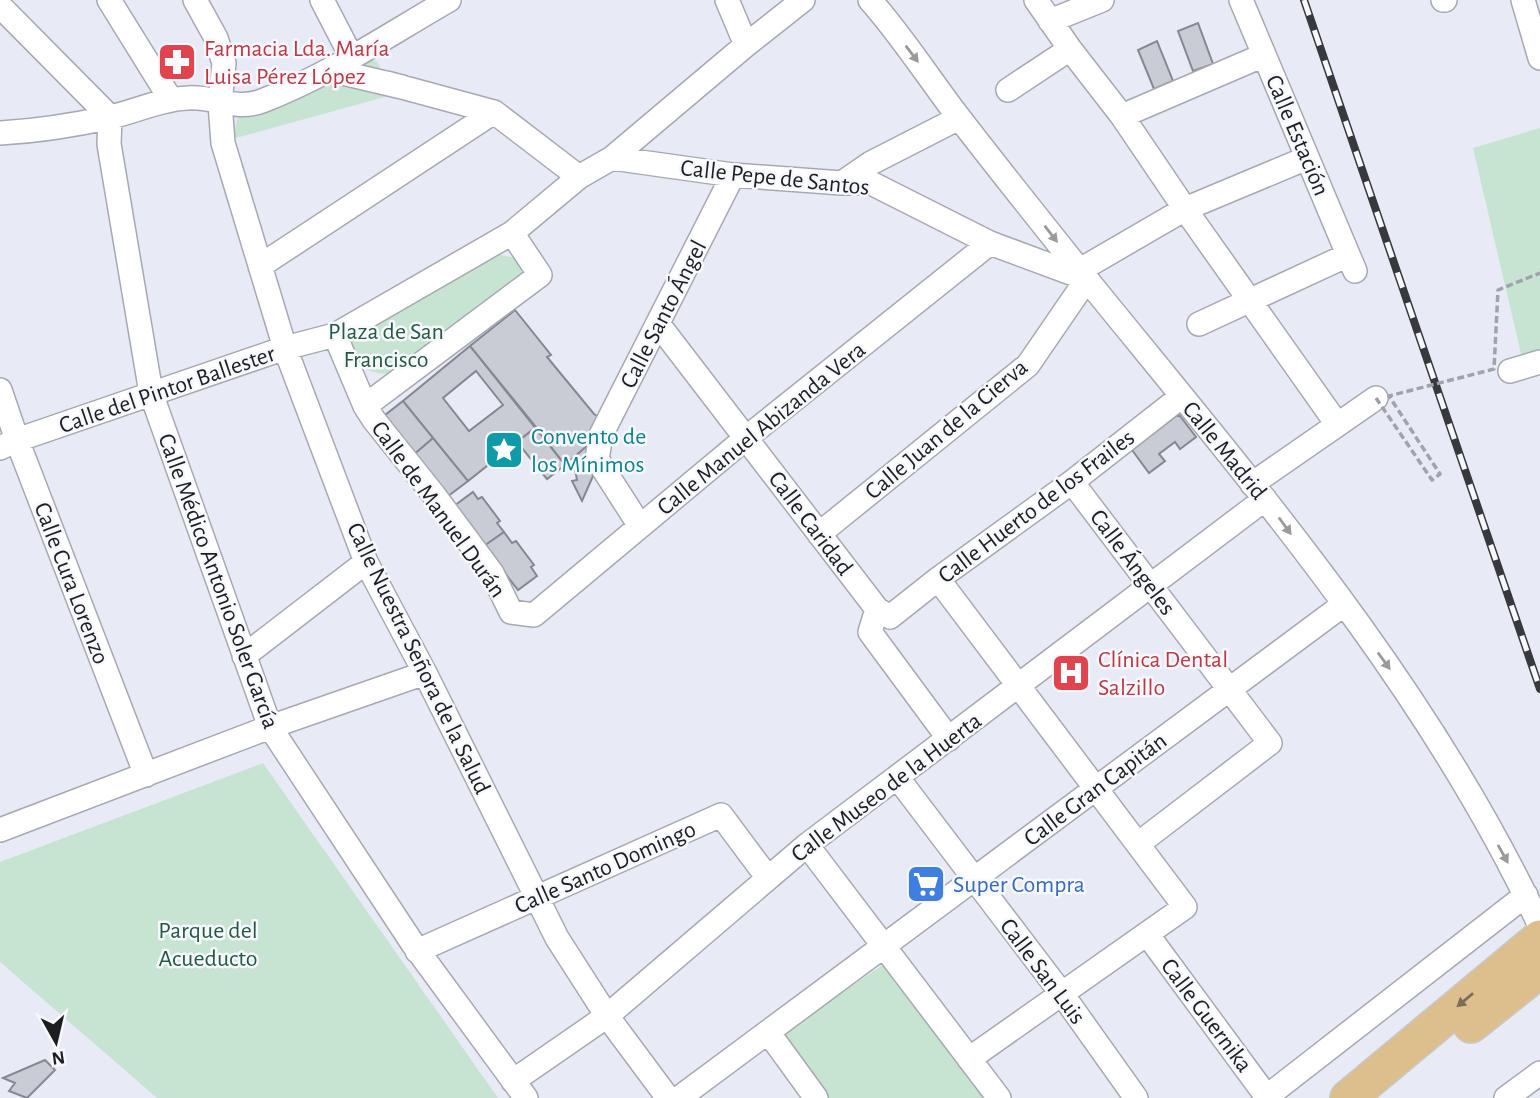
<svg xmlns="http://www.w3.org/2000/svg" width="1540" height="1098" viewBox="0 0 1540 1098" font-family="'Alegreya Sans',sans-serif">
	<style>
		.green { fill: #c6e4d1 }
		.building { fill: #c9ccd5; stroke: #858891; stroke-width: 2; fill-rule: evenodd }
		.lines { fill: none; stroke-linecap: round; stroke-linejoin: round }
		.street-casing { stroke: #a6a9b2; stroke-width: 26 }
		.primary-casing { stroke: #c9c9ca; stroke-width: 38 }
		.street { stroke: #fff; stroke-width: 23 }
		.primary { stroke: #dcbf8c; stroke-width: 35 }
		.rail-casing { stroke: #38393d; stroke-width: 8 }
		.rail { stroke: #f7f8fe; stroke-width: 5; stroke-dasharray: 16; stroke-linecap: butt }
		.path-bridge { stroke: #a1a3ab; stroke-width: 3.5; stroke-dasharray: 7 3.5; stroke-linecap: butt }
		.oneway { fill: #999a9b }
		.oneway2 { fill: #7c6e56 }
		.labels { text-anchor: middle; stroke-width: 5; stroke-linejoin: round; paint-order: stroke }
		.health-label { font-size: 24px; fill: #be3a42; stroke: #f7f8fe; text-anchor: start }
		.street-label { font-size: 24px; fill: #1d1e21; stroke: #f7f8fe }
		.park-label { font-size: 24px; fill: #245b3f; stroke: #f7f8fe }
		.culture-label { font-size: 24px; fill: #0d838f; stroke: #f7f8fe; text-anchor: start }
		.shop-label { font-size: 24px; fill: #366cbe; stroke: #f7f8fe; text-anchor: start }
	</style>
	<rect width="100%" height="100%" fill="#e8ebf5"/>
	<!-- green -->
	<path class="green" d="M371,60L377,61L392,95L232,139L238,117Z
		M1540,128V354L1522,358L1473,148Z
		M496,254L515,258L521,269V281L396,375C364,373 356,368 350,337Z
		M263,763L498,1098H157L0,962V862Z
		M884,964L988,1098H829L782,1034Z"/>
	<!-- building -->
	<path class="building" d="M1198,23L1213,64L1193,71L1178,31Z
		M1157,41L1173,81L1154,89L1138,50Z
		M515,310L551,355L547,357L594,414L602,419L588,445L565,465L470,346Z
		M470,346L536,427L468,481L403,401ZM476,371L503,405L469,431L443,398Z
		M403,401L433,438L412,456L380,419Z
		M1176,416H1180L1196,437L1180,449L1175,442L1159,454L1165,461L1149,473L1132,450Z
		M536,427L565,465L547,479L517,442Z
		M433,438L468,481L447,497L412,456Z
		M588,445L593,476L582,501L572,481L577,480L573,458Z
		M473,492L478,499L482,497L500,521L497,523L504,532L484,546L454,506Z
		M504,532L512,543L516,541L534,565L531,567L537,576L518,590L484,546Z
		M45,1060L55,1070L27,1098L9,1091L15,1083L3,1078Z"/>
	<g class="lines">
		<!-- street casing -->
		<g class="street-casing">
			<path id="street" d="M109,0L171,100
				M195,0L216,38L224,63L220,103L223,143L285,348L366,562L425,673L557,938L607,1016L668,1098
				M322,0L351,56
				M727,0L746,45
				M870,0C902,36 928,77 957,115C1000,171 1045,227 1089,282C1253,484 1430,689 1540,926
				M1036,0L1070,49L1122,116L1185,209L1337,424
				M1241,0L1355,271
				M1443,0H1445
				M1523,0L1540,58
				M0,6L110,117L109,144L151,393L270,727L413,944L526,1098
				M1050,21L1102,0
				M330,70L402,87
				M387,83L494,112L579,177
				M1008,90L1070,49
				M1122,116L1264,55
				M0,133C37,131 75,125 111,117C136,111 162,99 188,98C213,96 236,111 262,101C328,76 388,35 449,0
				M612,158L746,45L803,0
				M842,183L871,163L959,118
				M512,233L579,177L612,158L733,175L842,183H871L990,243L1087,279L1028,365L819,534
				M260,266L494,112
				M1080,270L1185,209L1307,158
				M1199,324L1348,255
				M659,325L877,609L890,617L938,579L1072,482L1182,396
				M335,335L365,406L374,420L434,495L492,573L511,612L534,615L746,438L990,243
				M1510,371L1540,362
				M0,390L17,440L146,775
				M0,448L17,440L285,348L335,335L512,233L540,275L365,406
				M1072,482L1270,743L1138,844
				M1252,484L1376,398
				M640,526L597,459L601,435L733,175
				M938,579L1185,907L969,1059
				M877,609L870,632L949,739
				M244,656L366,562
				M897,777L1062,994L1136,1098
				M0,830L270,727L425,673
				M807,845L999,1098
				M1147,934L1267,1097
				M417,951L721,815L768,878
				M768,1032L816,1098
				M513,1081L607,1016L807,845L1265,499
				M679,1098L1343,605
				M1265,1098L1526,895
				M1506,1098L1540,1073"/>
		</g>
		<!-- primary casing -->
		<g class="primary-casing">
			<path id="primary" d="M1471,1025L1540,970
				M1348,1098L1540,938"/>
		</g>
		<!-- street -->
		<use href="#street" class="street"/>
		<!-- primary -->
		<use href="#primary" class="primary"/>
		<!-- rail casing -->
		<g class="rail-casing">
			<path id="rail" d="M1304,0L1540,689"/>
		</g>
		<!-- rail -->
		<use href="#rail" class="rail"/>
		<!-- path-bridge -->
		<path class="path-bridge" d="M1376,398L1432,480L1440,474L1389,396L1494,369L1498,290L1540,273"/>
	</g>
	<!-- one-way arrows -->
	<defs><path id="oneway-solid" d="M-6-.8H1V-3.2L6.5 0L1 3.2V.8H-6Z" transform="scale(1.75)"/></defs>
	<g class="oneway">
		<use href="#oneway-solid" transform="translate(912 54) rotate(53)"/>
		<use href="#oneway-solid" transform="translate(1051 234) rotate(52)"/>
		<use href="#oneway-solid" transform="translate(1285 526) rotate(54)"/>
		<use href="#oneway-solid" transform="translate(1384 661) rotate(54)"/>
		<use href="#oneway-solid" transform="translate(1503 854) rotate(61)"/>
	</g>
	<use class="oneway2" href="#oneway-solid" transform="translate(1465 1000) rotate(140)"/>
	<!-- icons -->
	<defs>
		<g id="pharmacy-square" transform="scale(2.0125)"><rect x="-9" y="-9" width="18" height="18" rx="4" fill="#e0444e" stroke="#f7f8fe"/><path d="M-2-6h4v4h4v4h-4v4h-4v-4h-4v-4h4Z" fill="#fff"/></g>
		<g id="sight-square" transform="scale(2.0125)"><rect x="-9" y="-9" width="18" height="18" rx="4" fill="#0f9aa8" stroke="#f7f8fe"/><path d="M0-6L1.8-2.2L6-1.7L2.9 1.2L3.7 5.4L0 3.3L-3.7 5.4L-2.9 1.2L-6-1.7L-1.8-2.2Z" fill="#fff"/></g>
		<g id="hospital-square" transform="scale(2.0125)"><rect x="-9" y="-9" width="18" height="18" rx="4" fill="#e0444e" stroke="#f7f8fe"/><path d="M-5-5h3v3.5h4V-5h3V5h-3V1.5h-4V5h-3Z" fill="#fff"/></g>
		<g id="supermarket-square" transform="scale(2.0125)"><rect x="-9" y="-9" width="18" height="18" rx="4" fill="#3f7fe0" stroke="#f7f8fe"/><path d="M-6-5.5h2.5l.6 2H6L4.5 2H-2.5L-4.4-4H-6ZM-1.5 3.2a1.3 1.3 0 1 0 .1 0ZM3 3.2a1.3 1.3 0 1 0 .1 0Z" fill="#fff"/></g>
	</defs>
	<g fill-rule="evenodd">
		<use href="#pharmacy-square" x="177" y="62"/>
		<use href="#sight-square" x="504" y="450"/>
		<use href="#hospital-square" x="1071" y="673"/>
		<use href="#supermarket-square" x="926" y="884"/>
	</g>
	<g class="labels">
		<!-- health labels -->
		<g class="health-label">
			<text x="204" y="56">Farmacia Lda. María<tspan x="204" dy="28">Luisa Pérez López</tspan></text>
			<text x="1098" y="667">Clínica Dental<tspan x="1098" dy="28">Salzillo</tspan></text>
		</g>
		<!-- street labels -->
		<g class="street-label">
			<text transform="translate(1298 135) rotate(67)" y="8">Calle Estación</text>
			<text transform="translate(775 177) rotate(6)" y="8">Calle Pepe de Santos</text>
			<text transform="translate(663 314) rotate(-63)" y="8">Calle Santo Ángel</text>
			<text transform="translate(167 389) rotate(-19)" y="8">Calle del Pintor Ballester</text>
			<text transform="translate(761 428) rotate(-39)" y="8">Calle Manuel Abizanda Vera</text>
			<text transform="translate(946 429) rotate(-40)" y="8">Calle Juan de la Cierva</text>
			<text transform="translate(1225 450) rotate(51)" y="8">Calle Madrid</text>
			<text transform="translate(1036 506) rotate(-37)" y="8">Calle Huerto de los Frailes</text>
			<text transform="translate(439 509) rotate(54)" y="8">Calle de Manuel Durán</text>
			<text transform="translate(811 523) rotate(53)" y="8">Calle Caridad</text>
			<text transform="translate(1133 562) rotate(53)" y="8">Calle Ángeles</text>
			<text transform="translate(219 581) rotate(70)" y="8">Calle Médico Antonio Soler García</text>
			<text transform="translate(72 583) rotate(69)" y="8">Calle Cura Lorenzo</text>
			<text transform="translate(419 658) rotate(64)" y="8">Calle Nuestra Señora de la Salud</text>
			<text transform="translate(886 787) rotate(-37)" y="8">Calle Museo de la Huerta</text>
			<text transform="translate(1095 789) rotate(-37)" y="8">Calle Gran Capitán</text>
			<text transform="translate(605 867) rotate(-24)" y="8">Calle Santo Domingo</text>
			<text transform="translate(1043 971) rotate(53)" y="8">Calle San Luis</text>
			<text transform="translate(1207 1015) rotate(53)" y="8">Calle Guernika</text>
		</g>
		<!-- park labels -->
		<g class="park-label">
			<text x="386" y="339">Plaza de San<tspan x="386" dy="28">Francisco</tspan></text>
			<text x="208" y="938">Parque del<tspan x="208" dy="28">Acueducto</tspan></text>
		</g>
		<!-- culture labels -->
		<g class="culture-label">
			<text x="531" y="444">Convento de<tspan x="531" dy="28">los Mínimos</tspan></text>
		</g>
		<!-- shop labels -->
		<g class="shop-label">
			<text x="953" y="892">Super Compra</text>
		</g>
	</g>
	<!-- north arrow -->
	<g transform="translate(56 1042) rotate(172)" stroke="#f7f8fe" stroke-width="5" paint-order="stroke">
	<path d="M0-5L12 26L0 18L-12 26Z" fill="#1d1e21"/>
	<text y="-10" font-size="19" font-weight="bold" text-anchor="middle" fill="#1d1e21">N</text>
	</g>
</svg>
